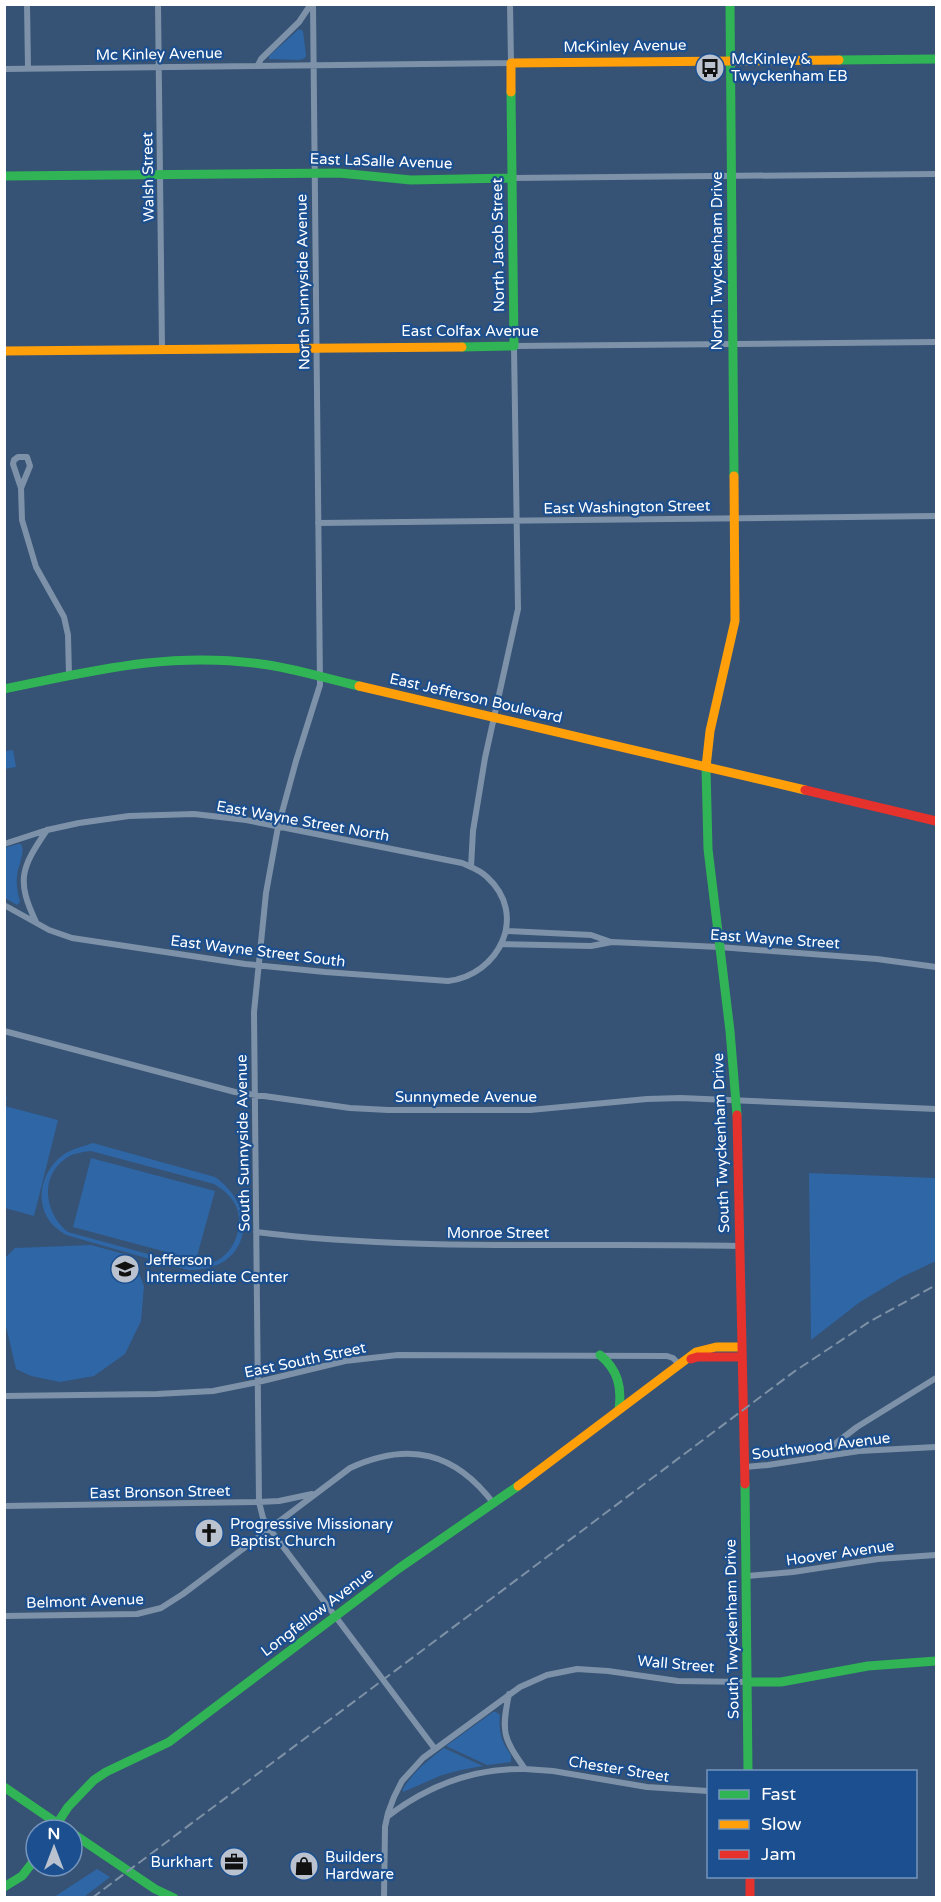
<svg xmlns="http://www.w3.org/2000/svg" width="941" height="1902" viewBox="0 0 941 1902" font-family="'Varela Round',sans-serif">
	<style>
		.green { fill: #2f66a5; fill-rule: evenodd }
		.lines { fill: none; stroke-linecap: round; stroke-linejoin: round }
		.street { stroke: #7d92a8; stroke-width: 6 }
		.fast { stroke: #30b455; stroke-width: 9 }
		.slow { stroke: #ff9f0a; stroke-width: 9 }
		.jam { stroke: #e5322d; stroke-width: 9 }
		.rail { stroke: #7e92a7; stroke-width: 2; stroke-dasharray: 10 4.5; stroke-linecap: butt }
		.labels { text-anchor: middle; stroke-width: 4.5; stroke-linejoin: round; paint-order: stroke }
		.street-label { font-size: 15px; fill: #fff; stroke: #1b4f8f }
		.poi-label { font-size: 15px; fill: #fff; stroke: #1b4f8f; text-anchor: start }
	</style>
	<rect width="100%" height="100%" fill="#365274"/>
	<!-- green -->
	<path class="green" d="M299,29L303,31L306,55L305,58L299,60L269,59V56Z
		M13,750L16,767L5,769V751Z
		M18,844H21C26,853 17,867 17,877C16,886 18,894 20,902L17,905L5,898L4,848Z
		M4,1096L7,1097L5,1106L58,1120L34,1216L5,1208Z
		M93,1143L215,1177C262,1210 249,1272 188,1270L66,1235C58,1230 50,1224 46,1215C35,1193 46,1165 66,1153C75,1148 84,1146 93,1143ZM91,1151L214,1184C224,1190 235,1199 238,1212C242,1230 234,1252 216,1261C207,1265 198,1265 188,1265L68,1232C45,1214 39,1178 65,1159C73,1153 82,1152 91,1151Z
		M91,1158L215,1191L196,1260L73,1227Z
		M809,1173L936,1178V1261L902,1277L860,1302L811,1340Z
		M91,1245L132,1256L144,1286L141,1321L125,1354L94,1376L60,1382L31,1376L16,1369L5,1322L6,1257L15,1248Z
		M493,1712H496L500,1715C498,1731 502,1743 511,1755V1762L487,1765L446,1746Z
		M444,1748L483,1766L461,1770L442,1775L403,1792V1789C413,1772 428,1760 444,1748Z
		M97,1869L110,1877L84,1897H54Z"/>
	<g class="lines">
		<!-- street -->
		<path class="street" d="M27,4L28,68
			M158,4L162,349
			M313,4L320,685L296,761L278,827L266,893L254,1012L259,1502L263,1518L269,1528L435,1749
			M258,65L261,59L299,22L311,4
			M4,69L511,63L510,4
			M512,178L936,174
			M21,488L30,466L27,457H18L14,460L13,464L21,488L22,520L36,567L64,617L68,635L69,675
			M318,523L936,516
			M4,844L47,830L79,823L129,816L194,814L246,820L462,863C471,867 480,870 487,877C529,915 499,975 448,981L325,972L245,964L72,938L49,930L4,905
			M471,867L473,831L485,758L518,609L514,346L936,342
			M36,922C16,880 21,868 47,830
			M506,931L591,935L611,942
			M502,944L591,946L612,942L719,947L877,959L936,967
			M4,1031L235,1092L350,1108L388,1110H530L647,1099L681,1098L936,1109
			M256,1232C417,1252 578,1242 740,1246
			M4,1396L157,1394L213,1391L258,1382L345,1361L398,1355L667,1356L673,1358L680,1365
			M819,1456L857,1427L936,1378
			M745,1467L768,1465L859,1451L936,1447
			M4,1506L259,1502L279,1501L312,1494
			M747,1576L793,1572L878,1559L936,1555
			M4,1616L137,1614L161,1608L183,1594L350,1468C409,1441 455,1452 494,1504
			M509,1694C501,1732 503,1738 525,1769L553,1771L647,1787L708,1791
			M388,1816C429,1785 473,1768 525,1769
			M384,1898L385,1827L388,1813L394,1797L402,1781L423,1758L520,1687L547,1675L577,1669L608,1671L678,1681L747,1682"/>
		<!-- fast -->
		<path class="fast" d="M730,4L734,476
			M839,60L936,59
			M4,176L339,173L411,180L512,178
			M462,347L514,346L511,92
			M4,689C92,671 170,651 261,664C294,668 327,679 359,686
			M706,767L708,849L730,1031L737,1115
			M600,1355C618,1370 622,1387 619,1409
			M745,1484L748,1772
			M747,1682H781L868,1666L936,1661
			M4,1787L67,1830
			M53,1830L68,1807L94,1780L106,1772L169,1742L398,1569L518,1486
			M72,1833L155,1889L174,1898
			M4,1887L22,1876L36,1858"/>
		<!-- slow -->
		<path class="slow" d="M511,92V63L839,60
			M4,351L462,347
			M359,686L805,790
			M706,767L710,731L735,621L734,476
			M518,1486L696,1352L716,1347H741"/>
		<!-- jam -->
		<path class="jam" d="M805,790L936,821
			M737,1115L745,1484
			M691,1359L697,1357H742
			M750,1876V1898"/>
		<!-- rail -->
		<path class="rail" d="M92,1898L795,1371L869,1322L936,1285"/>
	</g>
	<!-- icons -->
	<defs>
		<g id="bus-disc" transform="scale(1.5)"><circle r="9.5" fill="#b9c2ce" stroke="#1b4f8f"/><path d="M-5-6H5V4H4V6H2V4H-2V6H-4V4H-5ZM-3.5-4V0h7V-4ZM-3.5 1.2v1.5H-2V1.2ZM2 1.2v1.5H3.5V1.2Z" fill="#111"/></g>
		<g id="school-disc" transform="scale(1.5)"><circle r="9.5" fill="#b9c2ce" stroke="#1b4f8f"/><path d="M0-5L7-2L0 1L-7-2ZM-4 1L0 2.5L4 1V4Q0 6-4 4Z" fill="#111"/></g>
		<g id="church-disc" transform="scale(1.5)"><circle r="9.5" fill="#b9c2ce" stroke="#1b4f8f"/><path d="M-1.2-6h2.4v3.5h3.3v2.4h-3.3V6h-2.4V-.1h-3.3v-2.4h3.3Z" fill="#111"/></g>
		<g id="office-disc" transform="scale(1.5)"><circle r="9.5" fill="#b9c2ce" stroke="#1b4f8f"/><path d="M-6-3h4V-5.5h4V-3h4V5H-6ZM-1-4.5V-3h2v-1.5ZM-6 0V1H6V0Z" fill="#111"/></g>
		<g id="shop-disc" transform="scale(1.5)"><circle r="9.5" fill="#b9c2ce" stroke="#1b4f8f"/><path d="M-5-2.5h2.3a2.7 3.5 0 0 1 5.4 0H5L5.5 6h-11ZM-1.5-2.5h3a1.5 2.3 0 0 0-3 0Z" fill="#111"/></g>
	</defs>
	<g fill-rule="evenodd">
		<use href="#bus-disc" x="710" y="68"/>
		<use href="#school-disc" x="125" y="1269"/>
		<use href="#church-disc" x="209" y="1533"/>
		<use href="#office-disc" x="234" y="1862"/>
		<use href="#shop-disc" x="304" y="1866"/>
	</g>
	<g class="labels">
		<!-- street labels -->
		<g class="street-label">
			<text transform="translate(625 46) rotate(-1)" y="5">McKinley Avenue</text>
			<text transform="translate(159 54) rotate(-1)" y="5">Mc Kinley Avenue</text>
			<text transform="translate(381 161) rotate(2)" y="5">East LaSalle Avenue</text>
			<text transform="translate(148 177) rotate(-91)" y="5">Walsh Street</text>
			<text transform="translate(498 245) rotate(-91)" y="5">North Jacob Street</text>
			<text transform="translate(717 261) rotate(-90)" y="5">North Twyckenham Drive</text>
			<text transform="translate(303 282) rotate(-91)" y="5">North Sunnyside Avenue</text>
			<text x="470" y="336">East Colfax Avenue</text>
			<text transform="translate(627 507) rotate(-1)" y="5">East Washington Street</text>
			<text transform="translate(476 698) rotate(13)" y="5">East Jefferson Boulevard</text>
			<text transform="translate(303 821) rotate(10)" y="5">East Wayne Street North</text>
			<text transform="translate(775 939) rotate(4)" y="5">East Wayne Street</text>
			<text transform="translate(258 951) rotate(7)" y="5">East Wayne Street South</text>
			<text x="466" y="1102">Sunnymede Avenue</text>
			<text transform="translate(243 1143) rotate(-91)" y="5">South Sunnyside Avenue</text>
			<text transform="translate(721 1143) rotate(-92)" y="5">South Twyckenham Drive</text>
			<text x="498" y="1238">Monroe Street</text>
			<text transform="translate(305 1360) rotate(-12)" y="5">East South Street</text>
			<text transform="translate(821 1446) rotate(-7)" y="5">Southwood Avenue</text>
			<text transform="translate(160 1492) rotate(-1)" y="5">East Bronson Street</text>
			<text transform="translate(840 1553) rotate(-8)" y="5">Hoover Avenue</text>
			<text transform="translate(85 1601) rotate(-2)" y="5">Belmont Avenue</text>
			<text transform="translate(317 1612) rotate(-37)" y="5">Longfellow Avenue</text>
			<text transform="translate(732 1629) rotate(-91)" y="5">South Twyckenham Drive</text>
			<text transform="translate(676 1664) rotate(5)" y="5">Wall Street</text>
			<text transform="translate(619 1769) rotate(9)" y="5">Chester Street</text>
		</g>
		<!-- poi labels -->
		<g class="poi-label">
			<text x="731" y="64">McKinley &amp;<tspan x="731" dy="17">Twyckenham EB</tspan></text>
			<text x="146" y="1265">Jefferson<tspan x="146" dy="17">Intermediate Center</tspan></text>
			<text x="230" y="1529">Progressive Missionary<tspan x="230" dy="17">Baptist Church</tspan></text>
			<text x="325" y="1862">Builders<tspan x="325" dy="17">Hardware</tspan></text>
			<text x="213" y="1867" text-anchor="end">Burkhart</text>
		</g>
	</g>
	<!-- border -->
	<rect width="941" height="1902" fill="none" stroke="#ffffff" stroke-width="12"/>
	<!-- legend -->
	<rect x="707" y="1770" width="210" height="108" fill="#1b4f8f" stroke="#7695bc" stroke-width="1.5"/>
	<rect x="719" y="1790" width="30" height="9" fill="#30b455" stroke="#7695bc" stroke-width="1.5"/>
	<text x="761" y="1800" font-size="18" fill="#ffffff">Fast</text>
	<rect x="719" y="1820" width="30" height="9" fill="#ff9f0a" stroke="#7695bc" stroke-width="1.5"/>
	<text x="761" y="1830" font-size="18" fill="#ffffff">Slow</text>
	<rect x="719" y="1850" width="30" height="9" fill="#e5322d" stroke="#7695bc" stroke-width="1.5"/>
	<text x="761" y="1860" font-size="18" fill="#ffffff">Jam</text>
	<!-- north arrow -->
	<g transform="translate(54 1848)"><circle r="28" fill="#1b4f8f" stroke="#7695bc" stroke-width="1.5"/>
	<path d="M0-4.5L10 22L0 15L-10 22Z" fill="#b9c2ce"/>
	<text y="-9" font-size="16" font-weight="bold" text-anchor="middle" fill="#ffffff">N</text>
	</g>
</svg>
